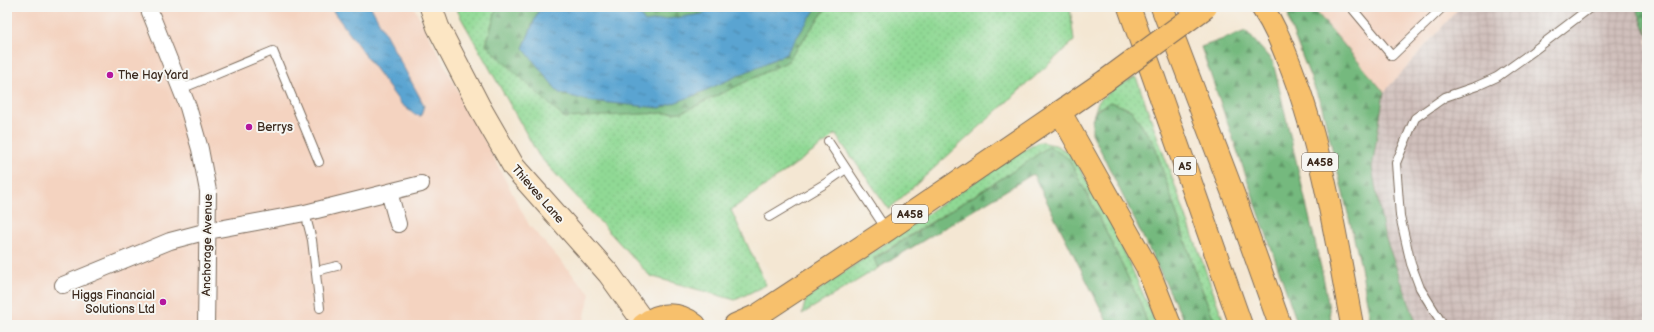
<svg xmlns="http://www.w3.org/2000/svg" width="1654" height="332" viewBox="0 0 1654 332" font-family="'Balsamiq Sans',sans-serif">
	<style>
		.built { fill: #f4d3c0 }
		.industrial { fill: url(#industrial-grid) }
		.grass { fill: url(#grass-dots); stroke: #668259 }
		.forest { fill: url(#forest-firs); stroke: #58724e }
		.water { fill: url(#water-ripples); stroke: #4a6778 }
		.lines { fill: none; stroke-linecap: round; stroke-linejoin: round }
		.lane-casing { stroke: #7c6c5d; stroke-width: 10 }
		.street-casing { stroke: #7c6c5d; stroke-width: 18 }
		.secondary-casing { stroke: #7c6c5d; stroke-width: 24 }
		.primary-casing { stroke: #7c6c5d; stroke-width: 24 }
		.highway-casing { stroke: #7c6c5d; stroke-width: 24 }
		.lane { stroke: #fff; stroke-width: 8 }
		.street { stroke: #fff; stroke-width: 16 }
		.secondary { stroke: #fce6c4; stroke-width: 22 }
		.primary { stroke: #f7c06c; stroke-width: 22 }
		.highway { stroke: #f7c06c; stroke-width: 22 }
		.highway-bridge-casing { stroke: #7c6c5d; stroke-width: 24; stroke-linecap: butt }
		.highway-bridge { stroke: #f7c06c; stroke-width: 22 }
		.poi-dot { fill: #b5179e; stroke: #f6f6f2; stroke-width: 1.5 }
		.labels { text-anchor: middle; stroke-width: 4; stroke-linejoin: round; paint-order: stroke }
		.shield { fill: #f6f6f2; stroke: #73675e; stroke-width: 1 }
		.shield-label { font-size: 11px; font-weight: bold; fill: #3b2a1e }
		.poi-label { font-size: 12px; fill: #3b2a1e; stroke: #f6f6f2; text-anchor: start }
		.street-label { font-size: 12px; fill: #3b2a1e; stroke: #f6f6f2 }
	</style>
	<defs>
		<pattern id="industrial-grid" width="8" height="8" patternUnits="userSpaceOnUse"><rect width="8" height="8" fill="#d0c0bc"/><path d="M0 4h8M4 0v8" fill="none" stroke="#b4a5a1"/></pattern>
		<pattern id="grass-dots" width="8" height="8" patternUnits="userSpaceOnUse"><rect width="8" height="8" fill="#90d994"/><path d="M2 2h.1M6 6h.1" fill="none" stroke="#7dba7f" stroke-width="1.8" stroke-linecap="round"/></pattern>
		<pattern id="forest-firs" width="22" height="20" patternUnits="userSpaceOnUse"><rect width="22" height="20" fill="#74b97e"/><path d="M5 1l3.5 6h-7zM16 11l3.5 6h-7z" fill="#609767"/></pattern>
		<pattern id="water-ripples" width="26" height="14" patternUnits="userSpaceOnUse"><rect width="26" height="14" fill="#5aa4d1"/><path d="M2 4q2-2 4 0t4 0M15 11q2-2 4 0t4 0" fill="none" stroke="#4c86a9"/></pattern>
	</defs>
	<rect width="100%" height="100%" fill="#f6f6f2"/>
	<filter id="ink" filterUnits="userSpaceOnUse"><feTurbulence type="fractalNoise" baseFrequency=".025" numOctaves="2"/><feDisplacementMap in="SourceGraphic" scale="8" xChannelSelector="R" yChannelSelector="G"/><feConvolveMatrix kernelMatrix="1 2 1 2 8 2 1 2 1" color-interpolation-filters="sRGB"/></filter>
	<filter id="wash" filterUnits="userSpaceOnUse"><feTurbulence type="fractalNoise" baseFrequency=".012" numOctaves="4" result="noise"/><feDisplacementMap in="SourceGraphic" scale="16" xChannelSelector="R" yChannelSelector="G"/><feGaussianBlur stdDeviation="0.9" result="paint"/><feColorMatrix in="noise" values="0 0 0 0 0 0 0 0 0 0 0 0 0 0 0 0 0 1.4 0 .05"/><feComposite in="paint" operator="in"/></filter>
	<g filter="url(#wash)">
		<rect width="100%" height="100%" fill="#f4e7d3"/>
		<!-- built -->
		<path class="built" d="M7,7H414L529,225L590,294L583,325H7Z
			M1312,7H1460L1384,92Z"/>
		<!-- industrial -->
		<path class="industrial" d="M1460,7H1636L1647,34V325H1417L1384,234L1372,168L1384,92Z"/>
		<!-- grass -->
		<path class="grass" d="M456,7H497L486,45L787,62L827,7H1070L1074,41L889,209L835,134L828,141L731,210L766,285L735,300L650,276L539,156L460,16Z
			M1136,77L1225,325H1216L1196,274L1154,144L1131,110L1111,102L1097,109L1092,120L1098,102L1112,89Z
			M1039,142L1055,145L1068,152L1079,167L1113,227L1157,325H1148L1140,303L1103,225L1049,146L1023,165L874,258L878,268L802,314L806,299L940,205L1017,154Z"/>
		<!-- forest -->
		<path class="forest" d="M497,7H827L787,62L683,112L564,118L486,45Z
			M1287,7H1312L1384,92L1372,168L1384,234L1417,325H1371L1361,267L1322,107L1290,25Z
			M1636,7H1647V34Z
			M1246,31L1273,62L1323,276L1332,325H1298L1201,47Z
			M1111,102L1131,110L1154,144L1196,274L1216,325H1186L1092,133C1092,114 1093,111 1111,102Z
			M1049,146L1069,159L1103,225L1140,303L1148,325H1109L1033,174L878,268L874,259L1023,165Z"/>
		<!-- water -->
		<path class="water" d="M330,7H371L424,105L421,116L415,115L401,104Z
			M540,7H635L645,22L702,14L712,7H817L786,54L693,96L660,108L589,101L559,93L523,48Z"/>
	</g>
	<g filter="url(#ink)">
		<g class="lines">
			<!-- lane casing -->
			<g class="lane-casing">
				<path id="lane" d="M1351,7L1392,56L1443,7
					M181,89L273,51L319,162
					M828,141L886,229
					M305,213L312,240L320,308
					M769,217L826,183L846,169
					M316,271L337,266
					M1443,325L1420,288L1411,264L1400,216L1396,163L1415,118L1445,97L1477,86L1497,77L1532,52L1591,7"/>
			</g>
			<!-- street casing -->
			<g class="street-casing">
				<path id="street" d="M148,7L188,107L200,149L208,191L206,325
					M389,192L398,224
					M63,285L170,241L208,231L305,213L421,184"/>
			</g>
			<!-- secondary casing -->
			<g class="secondary-casing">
				<path id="secondary" d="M431,7L438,27L480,108L514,167L609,274L645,324"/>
			</g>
			<!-- primary casing -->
			<g class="primary-casing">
				<path id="primary" d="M643,325C658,312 680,312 695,325
					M735,325L758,315L887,230L1060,112"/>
			</g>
			<!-- highway casing -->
			<g class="highway-casing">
				<path id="highway" d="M1129,7L1241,325
					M1162,7L1234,196L1280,325
					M1262,7C1276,28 1283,47 1292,70C1323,152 1336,239 1352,325
					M1105,81L1060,112L1147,267L1170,325"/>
			</g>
			<!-- lane -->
			<use href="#lane" class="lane"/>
			<!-- street -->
			<use href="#street" class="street"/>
			<!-- secondary -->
			<use href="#secondary" class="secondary"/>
			<!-- primary -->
			<use href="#primary" class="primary"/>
			<!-- highway -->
			<use href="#highway" class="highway"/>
			<!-- highway-bridge casing -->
			<g class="highway-bridge-casing">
				<path id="highway-bridge" d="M1105,81L1206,7"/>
			</g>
			<!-- highway-bridge -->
			<use href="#highway-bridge" class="highway-bridge"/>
		</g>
	</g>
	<!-- markers -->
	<g class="poi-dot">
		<circle cx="110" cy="75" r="4"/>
		<circle cx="249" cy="127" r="4"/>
		<circle cx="163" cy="302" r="4"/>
	</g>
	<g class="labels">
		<!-- shield labels -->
		<g class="shield">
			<rect x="1302" y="153" width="36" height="18" rx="3"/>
			<rect x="1174" y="157" width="22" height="18" rx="3"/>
			<rect x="892" y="205" width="36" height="18" rx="3"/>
		</g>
		<g class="shield-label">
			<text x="1320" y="166">A458</text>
			<text x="1185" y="170">A5</text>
			<text x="910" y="218">A458</text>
		</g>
		<!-- poi labels -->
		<g class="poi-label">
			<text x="118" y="79">The Hay Yard</text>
			<text x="257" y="131">Berrys</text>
			<text x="155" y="299" text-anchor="end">Higgs Financial<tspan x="155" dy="14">Solutions Ltd</tspan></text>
		</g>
		<!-- street labels -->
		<g class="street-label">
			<text transform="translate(538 194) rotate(49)" y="4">Thieves Lane</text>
			<text transform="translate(207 245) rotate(-89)" y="4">Anchorage Avenue</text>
		</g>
	</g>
	<!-- margin -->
	<rect width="1654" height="332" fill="none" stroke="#f6f6f2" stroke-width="24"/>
</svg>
